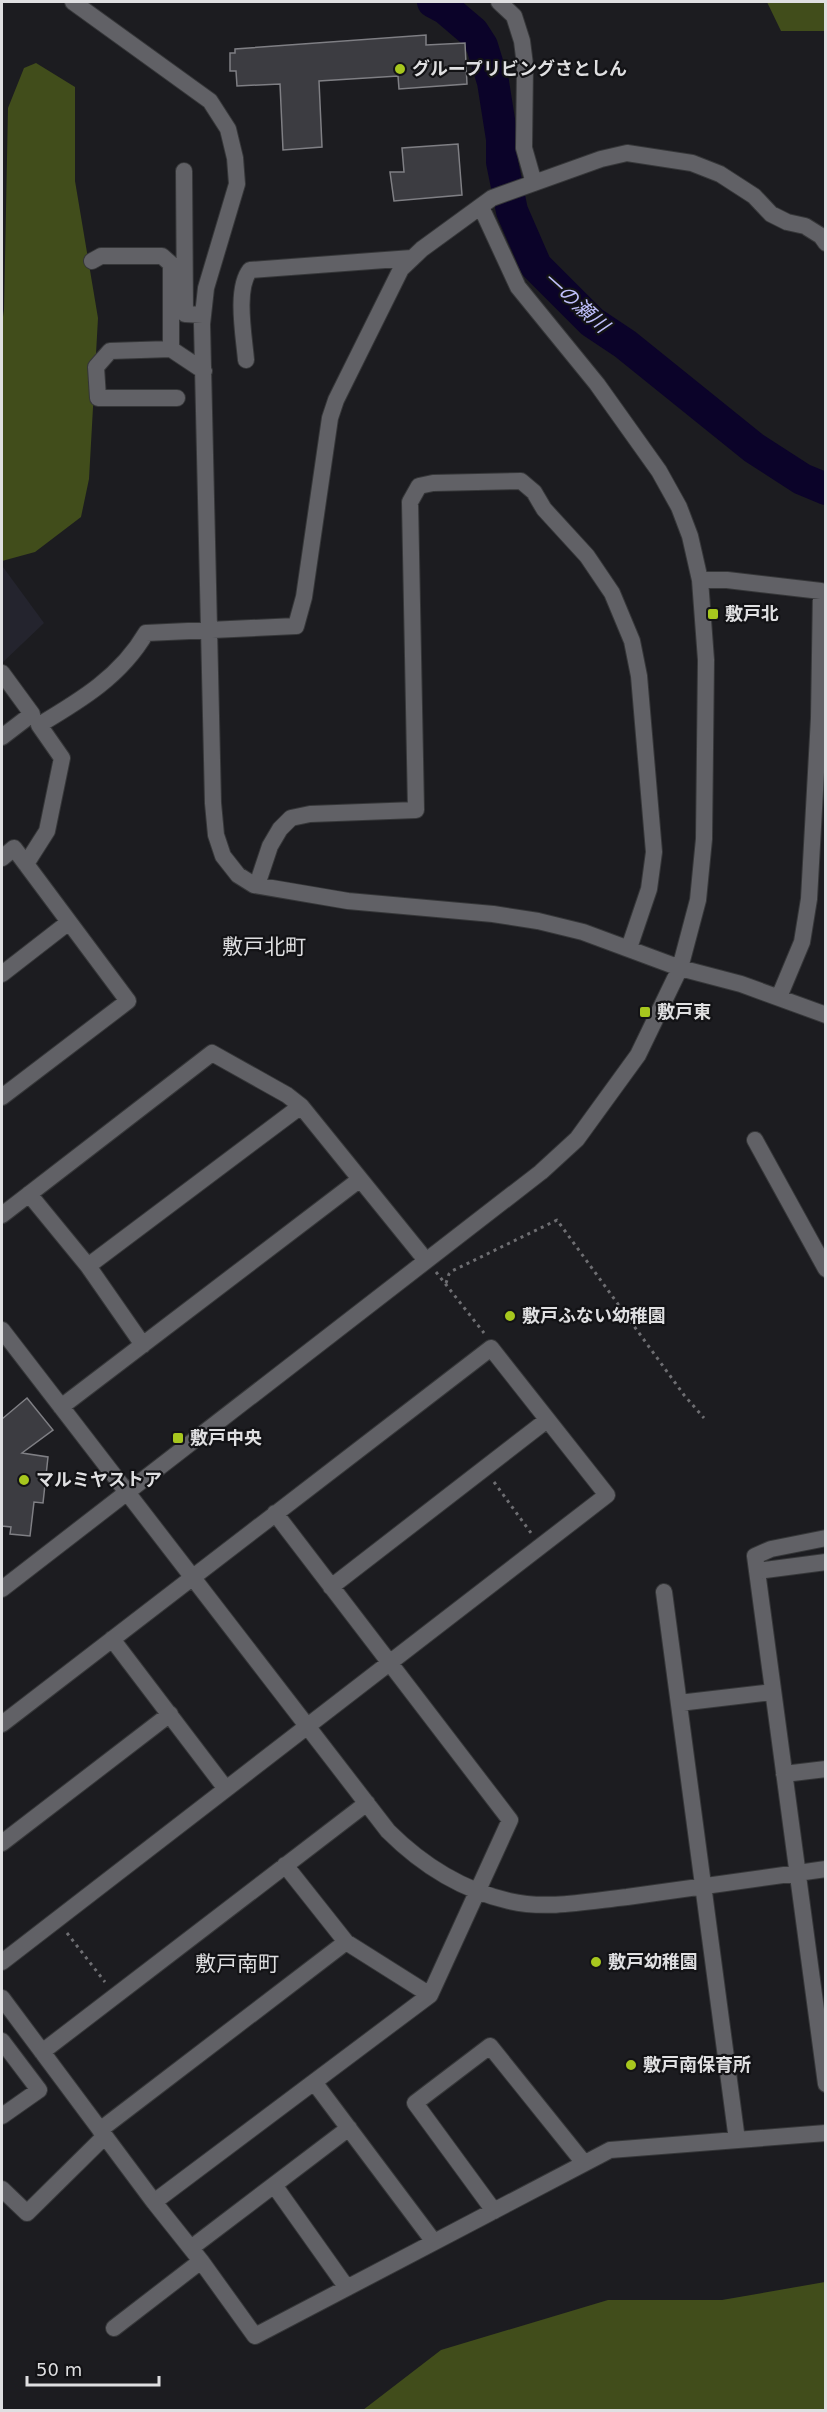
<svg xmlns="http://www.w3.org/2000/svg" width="827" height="2412" viewBox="0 0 827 2412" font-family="'DejaVu Sans','Noto Sans JP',sans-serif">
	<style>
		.built { fill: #24242e }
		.forest { fill: #414d1b }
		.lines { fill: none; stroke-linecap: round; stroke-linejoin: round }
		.river { stroke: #0b0329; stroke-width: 32 }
		.building { fill: #3c3c41; stroke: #7f7f84; stroke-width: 1.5 }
		.minor-casing { stroke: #363739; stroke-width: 18 }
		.path { stroke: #6e6e72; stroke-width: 3; stroke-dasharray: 3 4.5; stroke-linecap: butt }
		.minor { stroke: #616166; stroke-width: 16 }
		.poi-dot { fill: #a7c71e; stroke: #131316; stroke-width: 2 }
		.labels { text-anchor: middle; stroke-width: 4.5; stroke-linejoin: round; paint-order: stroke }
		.poi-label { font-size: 18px; font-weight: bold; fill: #dfdfe1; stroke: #131316; text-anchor: start }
		.water-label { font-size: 20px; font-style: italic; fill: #c0c0fc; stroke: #131316 }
		.quarter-label { font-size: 21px; fill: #dfdfe1; stroke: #131316 }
	</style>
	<rect width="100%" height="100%" fill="#1c1c20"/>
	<!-- built -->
	<path class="built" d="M3,567L44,623L2,663V568Z"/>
	<!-- forest -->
	<path class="forest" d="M767,2H825V31H781Z
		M36,63L75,87V181L98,318L89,479L81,517L35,552L2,561V324L4,310L8,108L24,68Z
		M825,2282V2410H363L441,2350L608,2300H722Z"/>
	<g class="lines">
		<!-- river -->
		<path class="river" d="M433,2L446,9L473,32L482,46L493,82L502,139V162L512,211L536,266L592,322L625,344L754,448L802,479L826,489"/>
	</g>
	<!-- building -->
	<path class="building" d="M426,35V45L465,43L467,84L399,89L398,76L319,81L322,147L283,150L280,84L237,86L236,71H230V53H235V49Z
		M458,144L462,195L394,201L390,172H404L402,148Z
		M27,1398L53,1430L22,1453L48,1457L43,1503L34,1502L30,1536L10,1534L11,1527L2,1526V1419Z"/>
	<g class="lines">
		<!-- minor casing -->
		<g class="minor-casing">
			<path id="minor" d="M73,2L210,101L228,129L235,158L237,184L206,288L202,324L213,803L216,835L223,856L238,875L254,885L348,901L493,914L538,921L583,932L680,968L741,984L826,1015
				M499,2L514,16L522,41L525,65L524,148L534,183
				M184,171L185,314L203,315
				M92,261L101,256H162L171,264V349
				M246,360C244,336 235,289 250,270L412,258
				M177,398H98L96,367L110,351L171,349L204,371
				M700,580H727L821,591L819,718L809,899L802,942L779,997
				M2,673L32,714L2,737
				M2,858L14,848L128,1001L2,1097
				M26,864L47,831L62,758L39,725C81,700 121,676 146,633L296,626L304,597L330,418L336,400L401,269L422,249L492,198L601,159L627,153L692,163L720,174L754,196L771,214L787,222L805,226L821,236L826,243
				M257,885L270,846L280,829L291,818L310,814L416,810L410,502L419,486L433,483L521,481L534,492L544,509L587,556L612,593L632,641L639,676L654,852L649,889L629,948
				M2,974L69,922
				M755,1140L826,1269
				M29,1194L88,1266L143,1345
				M2,1215L212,1053L287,1095L301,1106L420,1253
				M88,1266L301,1106
				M2,1330L388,1831C422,1865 462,1890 509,1901C547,1910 589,1901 627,1897C693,1888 759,1878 826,1869
				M61,1407L359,1180
				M826,1538L771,1549L755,1556L826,2084
				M757,1571L826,1562
				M331,1587L547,1420
				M2,1589L541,1172L577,1139L638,1055L680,968L698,900L704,839L706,660L700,580L690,536L679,507L659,471L597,384L518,287L481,207
				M664,1592L737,2140
				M112,1639L226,1789
				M679,1703L773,1692
				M2,1724L491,1348L607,1495L2,1962
				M784,1774L826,1769
				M2,1843L170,1714
				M285,1865L346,1942L430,1995
				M2,1998L154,2202L201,2261L255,2336L610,2150L826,2133
				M2,2041L39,2090L2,2116
				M42,2052L367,1803
				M314,2082L434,2242
				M100,2130L346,1942
				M274,2185L347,2288
				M2,2189L27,2213L105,2136
				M154,2202L430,1995L510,1820L275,1513
				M494,2211L415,2103L490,2046L584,2163
				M191,2248L349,2128
				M114,2328L201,2261"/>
		</g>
		<!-- path -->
		<path class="path" d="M436,1272L484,1333
			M446,1283L449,1274L452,1271L557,1220L684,1395L704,1418
			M494,1482L531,1533
			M67,1933L105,1982"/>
		<!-- minor -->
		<use href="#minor" class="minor"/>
	</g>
	<!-- markers -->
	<g class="poi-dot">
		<circle cx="400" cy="69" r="6"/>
		<rect x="707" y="608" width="12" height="12" rx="3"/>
		<rect x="639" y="1006" width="12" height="12" rx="3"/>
		<circle cx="510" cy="1316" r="6"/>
		<rect x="172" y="1432" width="12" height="12" rx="3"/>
		<circle cx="24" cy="1480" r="6"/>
		<circle cx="596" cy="1962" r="6"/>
		<circle cx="631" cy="2065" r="6"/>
	</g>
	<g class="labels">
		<!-- poi labels -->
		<g class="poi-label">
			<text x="412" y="75">グループリビングさとしん</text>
			<text x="725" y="620">敷戸北</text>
			<text x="657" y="1018">敷戸東</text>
			<text x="522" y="1322">敷戸ふない幼稚園</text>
			<text x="190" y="1444">敷戸中央</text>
			<text x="36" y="1486">マルミヤストア</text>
			<text x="608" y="1968">敷戸幼稚園</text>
			<text x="643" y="2071">敷戸南保育所</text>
		</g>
		<!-- water labels -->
		<g class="water-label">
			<text transform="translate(576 302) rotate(42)" y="7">一の瀬川</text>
		</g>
		<!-- quarter labels -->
		<g class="quarter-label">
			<text x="264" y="954">敷戸北町</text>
			<text x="237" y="1971">敷戸南町</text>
		</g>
	</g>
	<!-- border -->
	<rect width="827" height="2412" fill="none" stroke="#dfdfe1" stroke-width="6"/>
	<!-- scale -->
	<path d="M27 2376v9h132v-9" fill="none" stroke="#dfdfe1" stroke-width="3"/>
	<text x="36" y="2376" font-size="18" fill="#dfdfe1" stroke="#131316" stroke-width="4.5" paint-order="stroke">50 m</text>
</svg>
